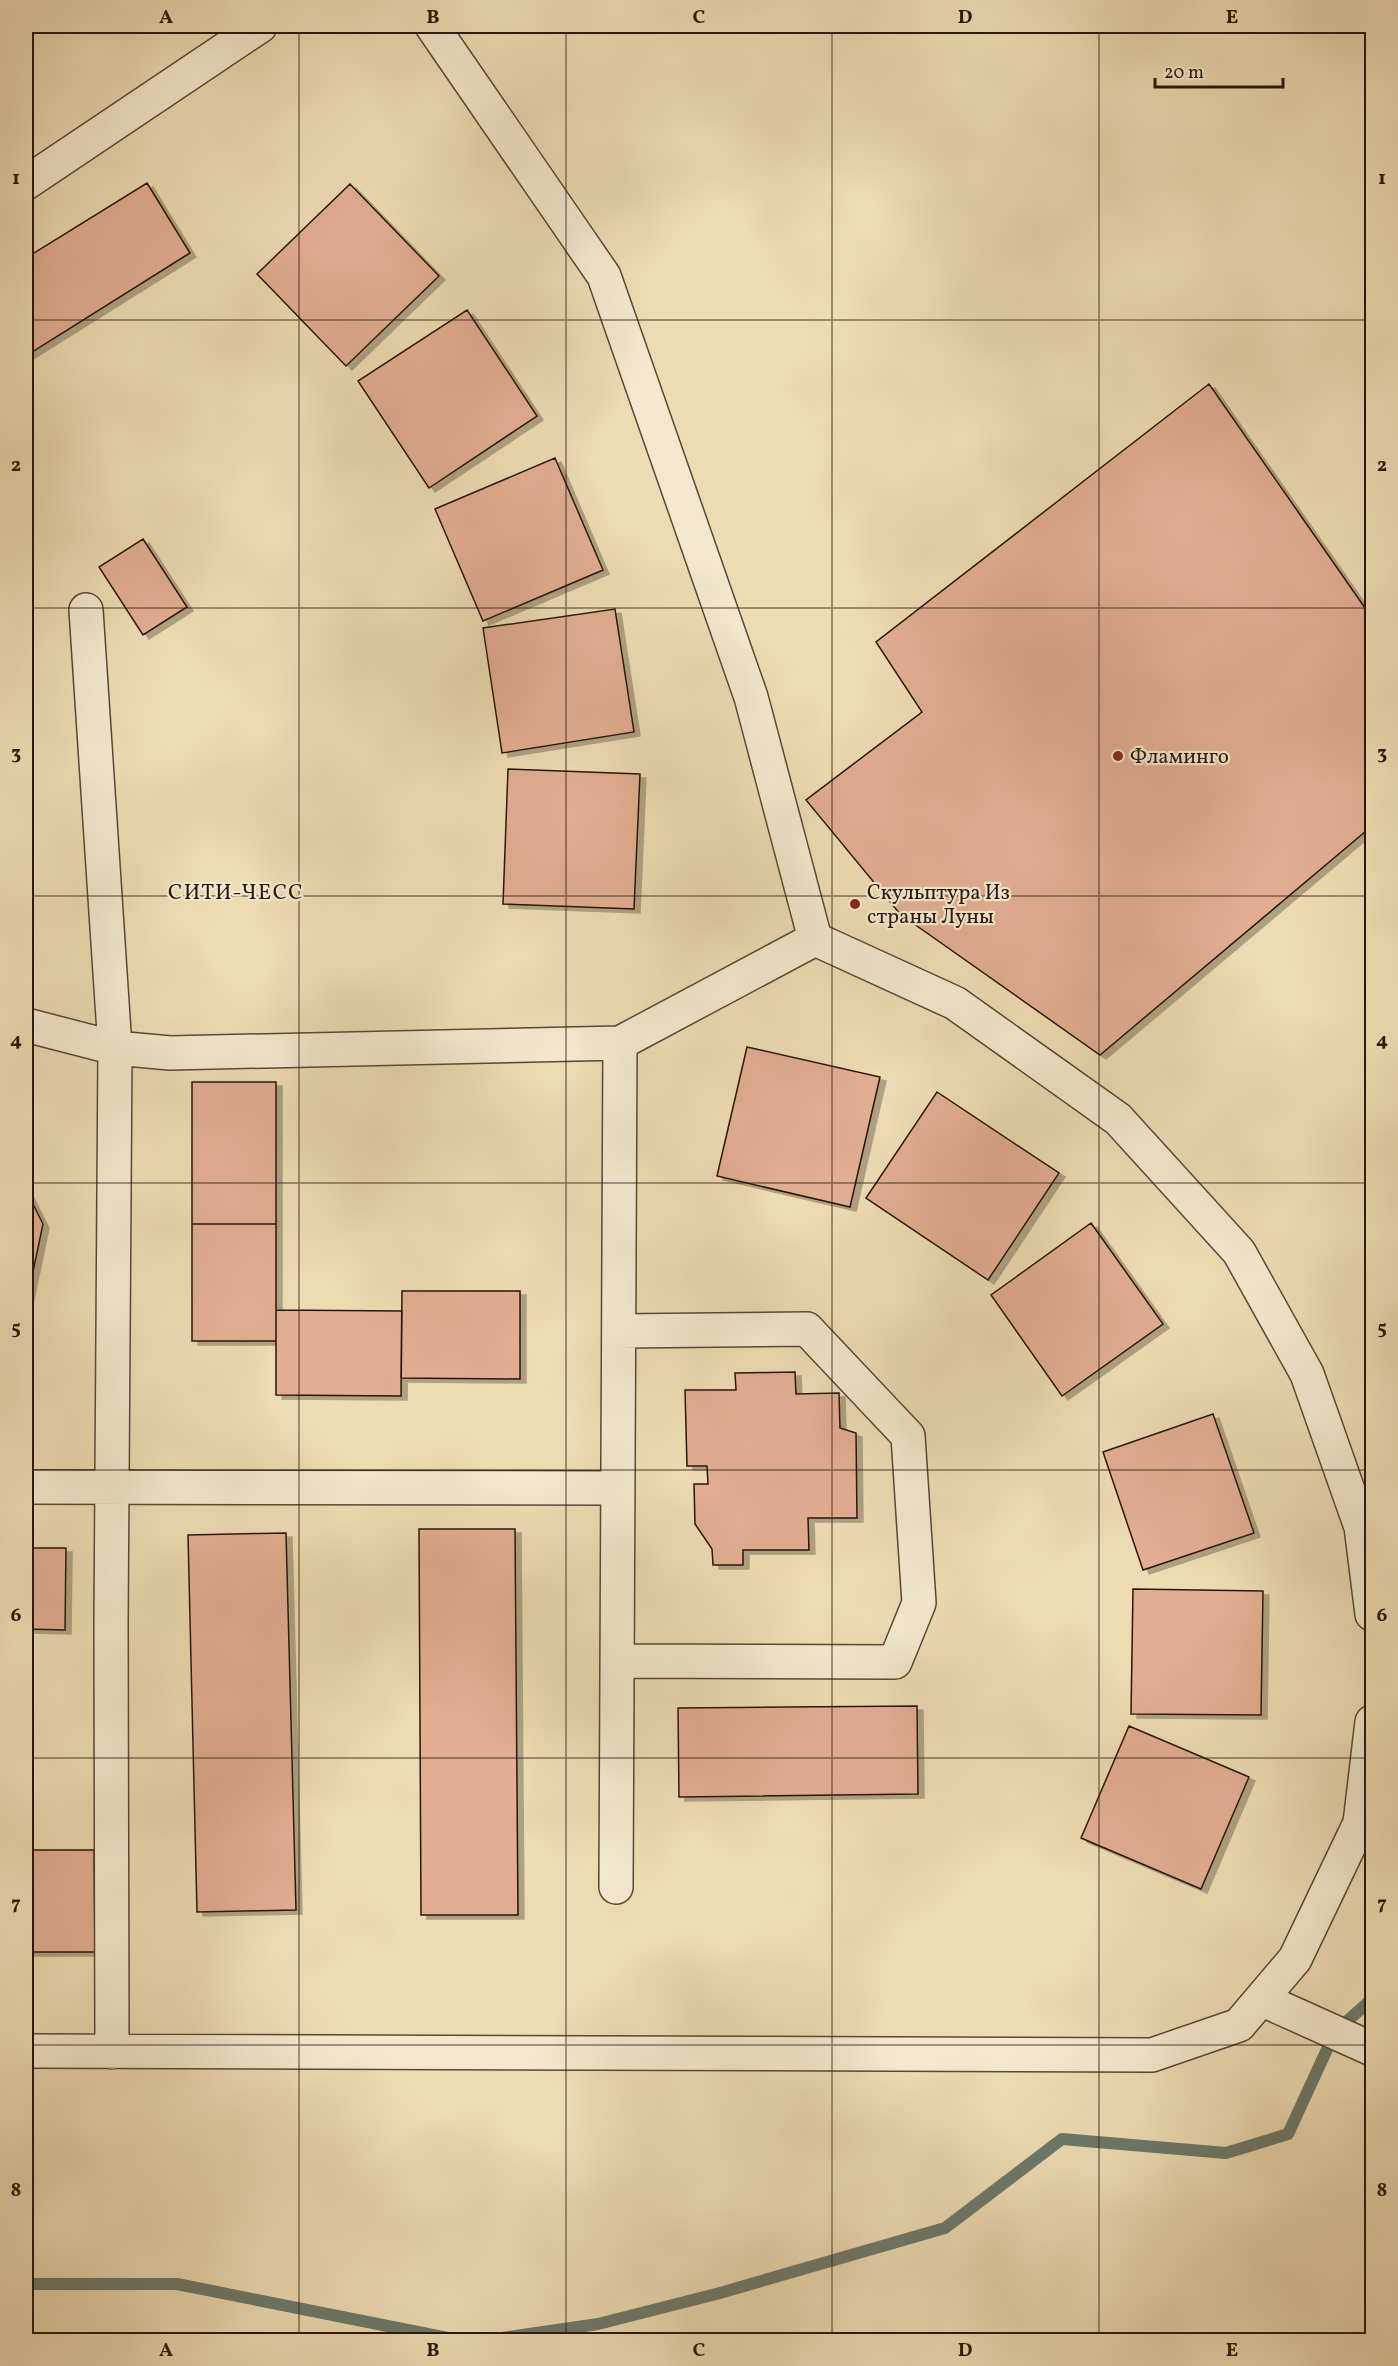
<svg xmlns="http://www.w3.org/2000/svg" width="1398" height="2366" viewBox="0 0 1398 2366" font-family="Vollkorn,serif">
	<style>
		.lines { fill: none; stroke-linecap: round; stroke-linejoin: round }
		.stream { stroke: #6c796b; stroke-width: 12 }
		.building { fill: #e2ad91; stroke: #28160e; stroke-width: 1.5; filter: url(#shadow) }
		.minor-casing { stroke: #594737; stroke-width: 36 }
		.minor { stroke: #f3e8cd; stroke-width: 33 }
		.grid { fill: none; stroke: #28160e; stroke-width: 1.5; stroke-opacity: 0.55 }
		.poi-dot { fill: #8f2418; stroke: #f3e8cd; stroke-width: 2 }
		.labels { text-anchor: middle; stroke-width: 4.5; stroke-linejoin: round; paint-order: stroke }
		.poi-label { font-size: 21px; fill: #28160e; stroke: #f3e8cd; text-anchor: start }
		.neighbourhood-label { font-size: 22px; letter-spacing: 1.5px; fill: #28160e; stroke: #f3e8cd }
		.neatline { fill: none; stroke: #28160e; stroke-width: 2 }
		.grid-label { font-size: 20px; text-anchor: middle; font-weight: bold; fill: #28160e }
	</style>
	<defs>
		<filter id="shadow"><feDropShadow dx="6" dy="4" stdDeviation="0" flood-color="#0004"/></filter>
	</defs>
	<rect width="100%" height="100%" fill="#eddbb2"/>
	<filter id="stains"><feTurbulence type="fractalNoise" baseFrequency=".00333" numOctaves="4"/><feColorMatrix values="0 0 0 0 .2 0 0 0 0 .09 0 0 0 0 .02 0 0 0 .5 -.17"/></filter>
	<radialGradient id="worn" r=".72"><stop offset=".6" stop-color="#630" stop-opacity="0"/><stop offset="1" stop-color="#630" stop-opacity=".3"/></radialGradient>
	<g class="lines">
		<!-- stream -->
		<path class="stream" d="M26,2284H177L458,2340
			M488,2340L598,2324L720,2293L945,2228L1062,2139L1226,2153L1288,2134L1335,2032L1372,1999"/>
	</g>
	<!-- building -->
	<path class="building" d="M147,183L190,253L26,356V258Z
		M350,184L439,276L346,366L257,274Z
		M467,310L537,416L429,488L358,381Z
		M1209,384L1372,618V826L1100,1055L900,914L806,800L922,712L876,642Z
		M555,458L603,570L483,621L435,509Z
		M143,539L187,607L143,635L99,567Z
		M615,609L634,732L502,753L483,628Z
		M508,769L640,774L634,909L503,904Z
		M747,1047L880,1077L850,1207L717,1176Z
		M192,1082H276V1224H192Z
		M937,1092L1059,1173L988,1280L866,1198Z
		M26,1190L43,1224L26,1305Z
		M1091,1223L1163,1324L1062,1396L991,1295Z
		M192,1224H276V1341H192Z
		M402,1291H520V1379L401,1378Z
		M276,1310L402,1311L401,1396L276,1395Z
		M795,1372L796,1394L839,1393L840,1428L856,1433L857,1518H808L809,1550H743V1565H713L712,1549L695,1524L694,1484H708L707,1466H687L685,1390H736L735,1373Z
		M1213,1414L1254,1533L1143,1570L1103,1452Z
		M419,1529H515L518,1915H421Z
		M286,1533L296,1910L197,1912L188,1535Z
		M26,1548H66L65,1630L26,1629Z
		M1133,1589L1263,1591L1261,1715L1131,1714Z
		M917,1706L918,1794L679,1797L678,1708Z
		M1129,1726L1249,1777L1201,1889L1081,1838Z
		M26,1850H94L95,1952H26Z"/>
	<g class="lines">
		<!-- minor casing -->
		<g class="minor-casing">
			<path id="minor" d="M432,26L604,276L751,697L815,939
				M26,183L260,26
				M86,610L115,1048L111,1622L112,2052
				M815,939L955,1003L1118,1119L1239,1252L1307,1374L1361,1527L1372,1614
				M26,1025L115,1048L170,1053L620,1043L815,939
				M26,1487L618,1488
				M617,1661L895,1662L919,1603L908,1436L807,1329L620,1331
				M616,1887L620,1043
				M1261,1999L1372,2049
				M26,2051L1152,2055L1239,2025L1295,1959L1360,1823L1372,1722"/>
		</g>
		<!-- minor -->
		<use href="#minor" class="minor"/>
	</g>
	<!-- grid -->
	<path class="grid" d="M299,26V2340M566,26V2340M832,26V2340M1099,26V2340M26,320H1372M26,608H1372M26,896H1372M26,1183H1372M26,1470H1372M26,1758H1372M26,2045H1372"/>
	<!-- markers -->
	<g class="poi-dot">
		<circle cx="1118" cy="756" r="6"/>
		<circle cx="855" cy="904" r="6"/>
	</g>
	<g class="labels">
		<!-- poi labels -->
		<g class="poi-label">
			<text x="1130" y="763">Фламинго</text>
			<text x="867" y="899">Скульптура Из<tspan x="867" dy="24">страны Луны</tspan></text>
		</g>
		<!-- neighbourhood labels -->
		<g class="neighbourhood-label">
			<text x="236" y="899">СИТИ-ЧЕСС</text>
		</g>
	</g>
	<!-- margin -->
	<rect width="1398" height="2366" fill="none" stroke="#eddbb2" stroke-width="66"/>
	<!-- scale -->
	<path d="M1155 78v9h128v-9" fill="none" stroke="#28160e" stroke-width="3"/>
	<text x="1164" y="78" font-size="18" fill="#28160e" stroke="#f3e8cd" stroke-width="4.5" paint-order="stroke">20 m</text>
	<rect x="33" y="33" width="1332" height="2300" class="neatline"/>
	<g class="grid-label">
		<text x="166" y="23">A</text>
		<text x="433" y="23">B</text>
		<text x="699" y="23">C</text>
		<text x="965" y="23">D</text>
		<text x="1232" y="23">E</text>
		<text x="16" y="184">1</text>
		<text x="1382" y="184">1</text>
		<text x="16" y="471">2</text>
		<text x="1382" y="471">2</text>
		<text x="16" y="759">3</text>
		<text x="1382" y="759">3</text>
		<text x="16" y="1046">4</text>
		<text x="1382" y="1046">4</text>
		<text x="16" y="1334">5</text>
		<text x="1382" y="1334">5</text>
		<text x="16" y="1621">6</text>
		<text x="1382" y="1621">6</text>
		<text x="16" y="1909">7</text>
		<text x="1382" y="1909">7</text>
		<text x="16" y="2196">8</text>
		<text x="1382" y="2196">8</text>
		<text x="166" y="2356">A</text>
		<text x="433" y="2356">B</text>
		<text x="699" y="2356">C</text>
		<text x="965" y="2356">D</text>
		<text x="1232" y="2356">E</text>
	</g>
	<rect width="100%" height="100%" filter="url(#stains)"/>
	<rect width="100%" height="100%" fill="url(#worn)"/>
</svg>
